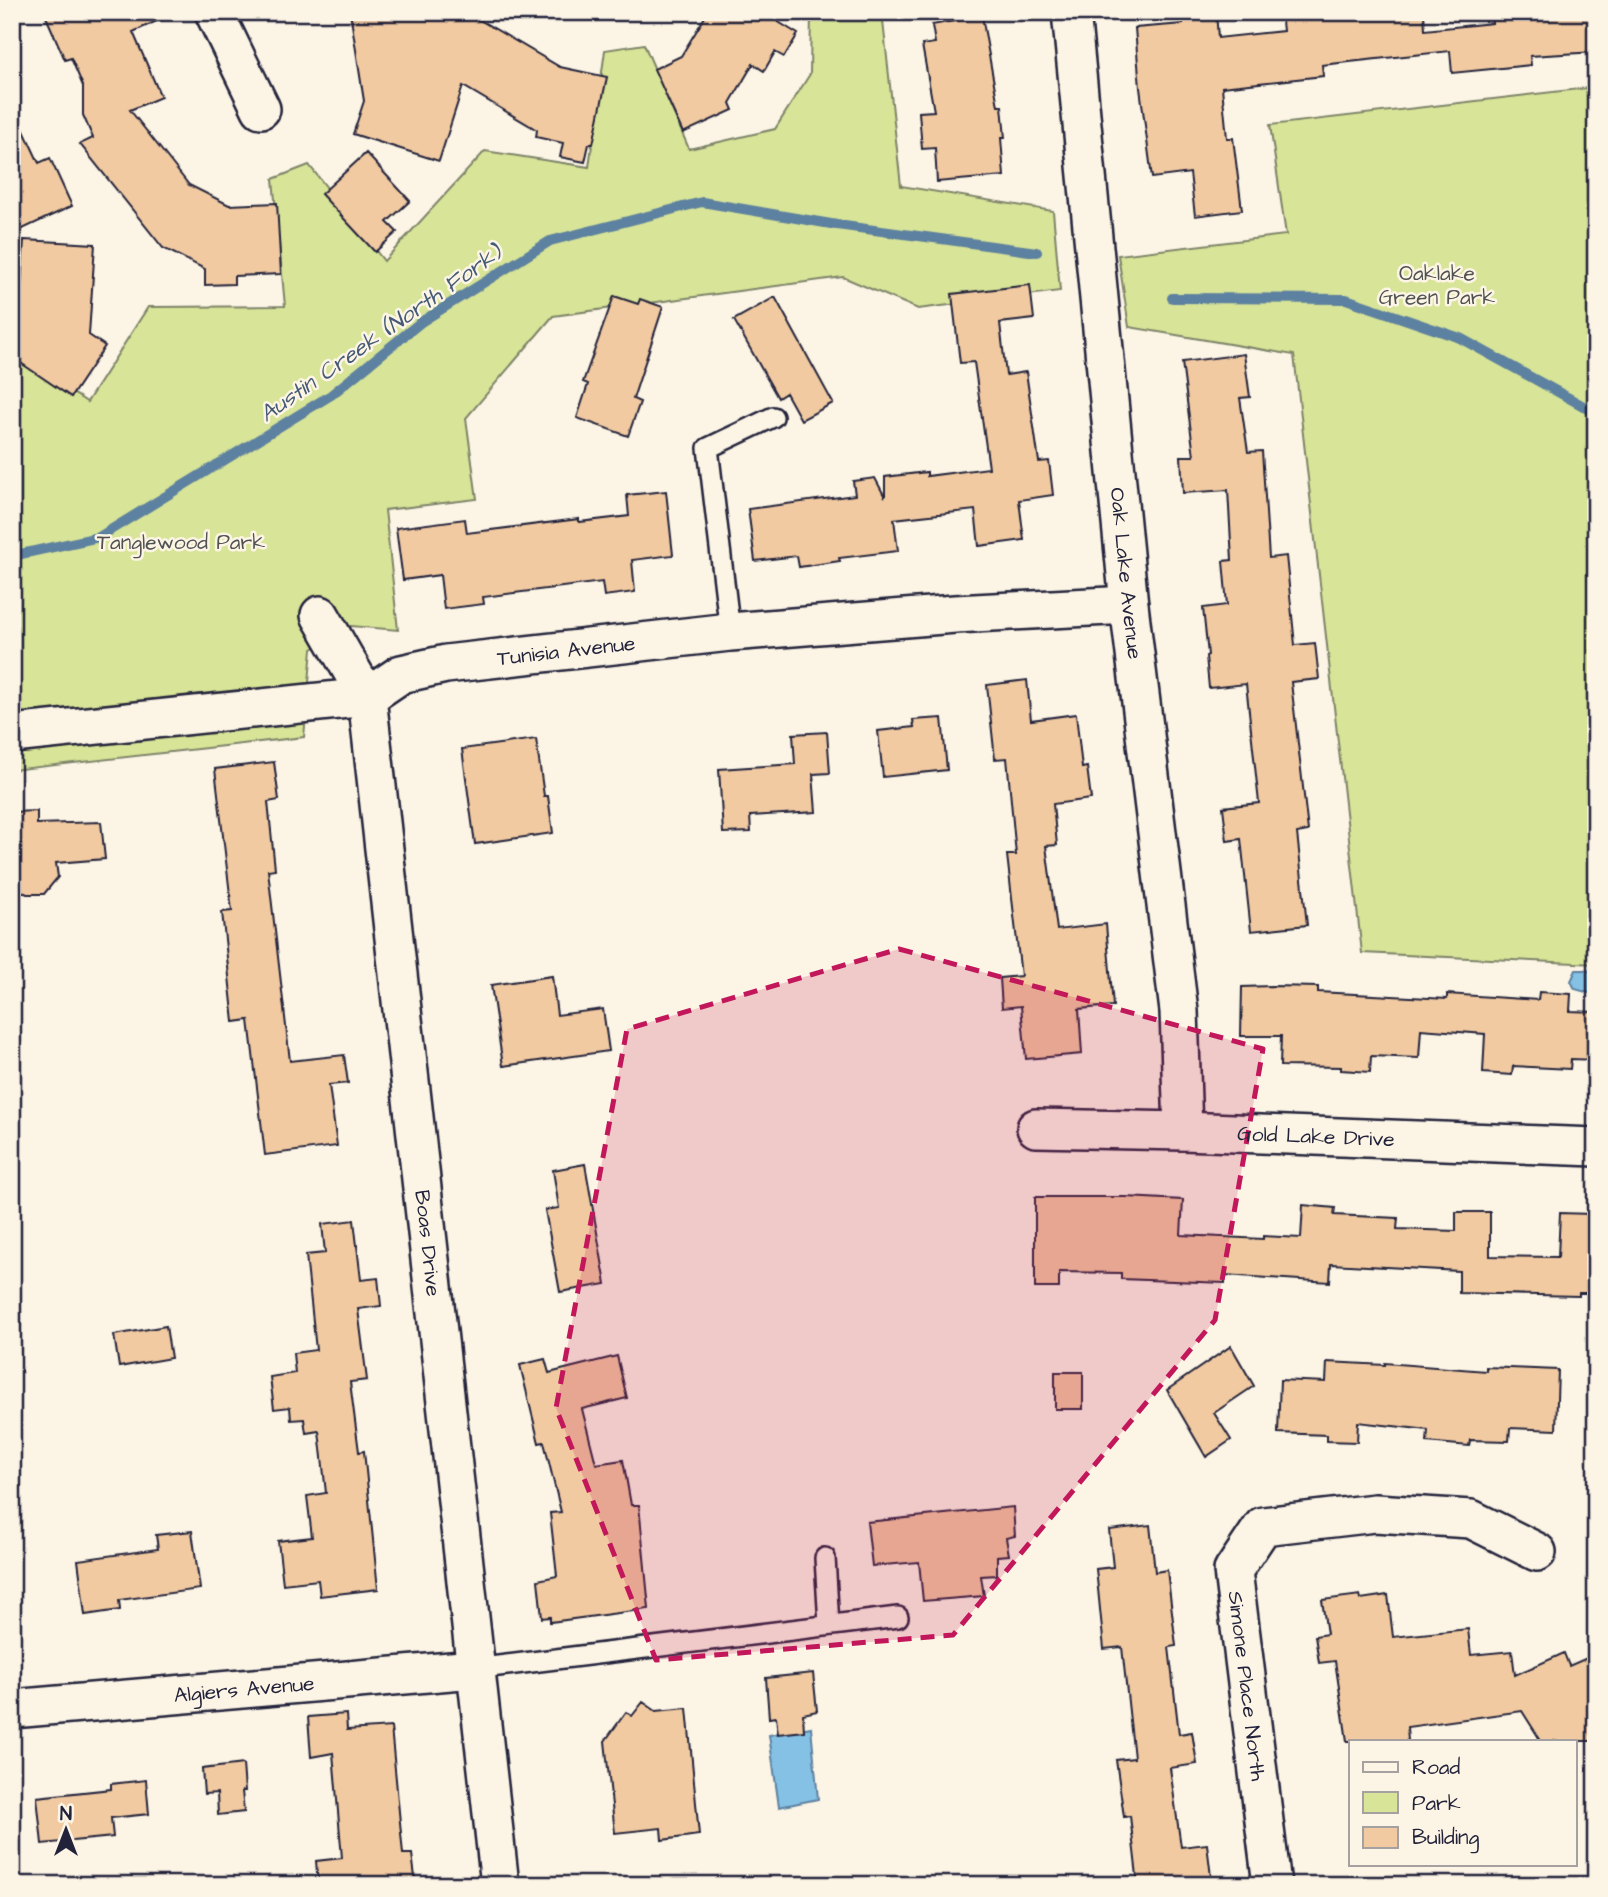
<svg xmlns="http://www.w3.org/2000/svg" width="1608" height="1897" viewBox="0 0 1608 1897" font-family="'Architects Daughter',sans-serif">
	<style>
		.green { fill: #d8e497; stroke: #7d8369; stroke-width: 2 }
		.water { fill: #84c1e4; stroke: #5d81a0; stroke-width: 2 }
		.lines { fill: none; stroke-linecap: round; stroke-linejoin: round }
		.stream { stroke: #5d81a0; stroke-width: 10 }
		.building { fill: #f1caa1; stroke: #22223b; stroke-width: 2 }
		.lane-casing { stroke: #22223b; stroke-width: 24 }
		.street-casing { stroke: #22223b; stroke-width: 42 }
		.lane { stroke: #fcf5e5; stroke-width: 19 }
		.street { stroke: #fcf5e5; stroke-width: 37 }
		.marked { fill: #c2185b; fill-opacity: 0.2; stroke: #c2185b; stroke-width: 5; stroke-dasharray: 14 9; stroke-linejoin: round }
		.labels { text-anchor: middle; stroke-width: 5; stroke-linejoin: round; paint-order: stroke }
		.park-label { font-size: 21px; fill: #505252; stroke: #fcf5e5 }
		.street-label { font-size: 21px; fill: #22223b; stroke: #fcf5e5 }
		.water-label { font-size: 23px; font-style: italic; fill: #445a76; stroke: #fcf5e5 }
	</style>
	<rect width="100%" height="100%" fill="#fcf5e5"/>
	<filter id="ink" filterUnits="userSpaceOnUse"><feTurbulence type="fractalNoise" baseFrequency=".0143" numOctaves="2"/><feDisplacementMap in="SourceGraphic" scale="14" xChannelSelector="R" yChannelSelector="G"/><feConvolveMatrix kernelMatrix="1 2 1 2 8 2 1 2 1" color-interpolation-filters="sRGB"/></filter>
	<g filter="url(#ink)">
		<!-- green -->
		<path class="green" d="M811,12H882L901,186L1053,211L1060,291L918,309L843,277L553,316L466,418L477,499L385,510L398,630L351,626L312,649L304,737L12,770V354L87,402L148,307L285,306L273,179L309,165L384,261L485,151L589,167L605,50L644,44L689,149L775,129L810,74Z
			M1596,87V964L1362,953L1294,355L1129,327L1118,255L1286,235L1270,125Z"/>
		<!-- water -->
		<path class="water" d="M1576,970H1587L1596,974V998L1593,994L1575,989L1571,981Z
			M811,1727L818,1799L779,1807L769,1735Z"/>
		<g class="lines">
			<!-- stream -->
			<path class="stream" d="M1172,298L1346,299L1460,338L1596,413
				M12,556L99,537L331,395L421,322L550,241L702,202L837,225L1037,252"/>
		</g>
		<!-- building -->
		<path class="building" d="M44,12H176L133,32L161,97L130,110L189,185L229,205L277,203L281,274L234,276V284L205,285V269L163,248L80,144L93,138L83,115V86L71,58L65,60Z
			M350,12H466L560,67L607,77L593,144H589L585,162L560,157L563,143L536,137L537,130L463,86L439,161L353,134L364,101Z
			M708,12H762L798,34L784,57L775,52L764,71L753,64L730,103L733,110L683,133L654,69L681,56Z
			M1182,12H1216L1218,38L1283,31L1281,12H1317V19L1384,12H1424L1425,30L1492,23L1491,12H1596V52L1530,56L1531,65L1452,73L1450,51L1322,65L1323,76L1222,87L1227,138H1233L1242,210L1195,216L1190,173L1152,178L1140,88L1135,28L1183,24Z
			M982,16L998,106H1002L1005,138H1001L1004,176L937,182L935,148L922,149L919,112L934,111L922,45L935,43L932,25Z
			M12,105L39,163L50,158L72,206L12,234Z
			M366,153L410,201L387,222L397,232L375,252L321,194Z
			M24,240L95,244L89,335L105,346L71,397L12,357V327L19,317Z
			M1030,285L1034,319L1000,323L1006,375L1026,372L1039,462L1049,461L1053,495L1019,500L1024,540L979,546L975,510L894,519L898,551L839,558L840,561L799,567L797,556L755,561L748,509L855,495L853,481L875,478L885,497V477L927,472V476L989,468L974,362L960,363L952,294Z
			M614,296L638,304L640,299L663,307L633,399L640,402L628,436L577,418L588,384L583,382Z
			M775,297L833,403L801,420L786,393L778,398L734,320Z
			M1244,354L1250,397L1240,398L1248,452L1262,451L1269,558L1286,556L1295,645L1315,643L1319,679L1291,682L1308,831L1297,833L1307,925L1251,931L1241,839L1227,841L1223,807L1259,803L1246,684L1209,688L1206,656L1208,655L1203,608L1227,605L1223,561L1232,560L1228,490L1183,493L1181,456H1194L1182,362Z
			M666,491L673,555L632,560L635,592L604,596L602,582L483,597L484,604L444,609L440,575L403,580L396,528L465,519L467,533L579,519V522L629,516L627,495Z
			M1027,680L1031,720L1076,714L1082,768L1087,767L1091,799L1053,804L1057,845L1046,846L1057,930L1106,924L1113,1006L1079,1009L1082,1054L1026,1059L1021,1006L1002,1008L1000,978L1021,976L1007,855H1016L1007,758L995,759L987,685Z
			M942,718L947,770L883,777L878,731L914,727L913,720Z
			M827,732L830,773L813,774L816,812L750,816L751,832L723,833L719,769L795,764L793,734Z
			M536,739L544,796H548L553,833L475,844L462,749Z
			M274,762L279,800L268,802L275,869L268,870L290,1061L344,1055L348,1083L329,1085L337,1146L265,1155L249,1020L234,1022L222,912L232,911L215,769Z
			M37,811V824L101,822L105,859L56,863L58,877L44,894H27L12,887V812Z
			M552,976L557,1015L603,1009L609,1051L503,1066L491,985Z
			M1272,986L1318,987V992L1447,999V994L1538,1000L1539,992L1571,994L1570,1011L1596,1012V1060L1571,1059L1570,1069L1513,1066L1512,1075L1483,1073L1485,1034L1421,1029L1419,1058L1371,1056L1370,1072L1341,1070V1067L1280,1066L1281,1036H1241L1242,987Z
			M585,1164L606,1284L560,1292L545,1210L559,1208L553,1170Z
			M1035,1197H1126L1183,1200L1181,1235L1263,1239V1236L1301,1238L1303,1205L1335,1208L1334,1215L1398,1218L1397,1229L1456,1231V1212H1490V1256L1558,1257L1560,1213L1591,1214L1589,1245H1596V1293H1579V1296L1459,1293V1271L1331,1264L1330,1282L1225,1275V1283L1121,1279V1273L1059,1272V1288H1035Z
			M354,1220L361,1280L378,1278L381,1306L358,1309L367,1380L350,1382L359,1452L364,1451L378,1589L320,1596L318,1580L283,1584L278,1541L312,1537L307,1496L326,1493L319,1431L306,1433L304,1419L291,1420L290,1407L274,1409L270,1377L295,1373L293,1353L316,1350L306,1255L325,1253L322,1224Z
			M166,1326L171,1358L119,1367L114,1335Z
			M1231,1346L1254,1386L1214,1413L1231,1440L1206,1457L1167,1390Z
			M617,1356L627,1398L582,1409L596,1464L623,1460L631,1505H639L649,1609L550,1622V1617L542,1618L538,1580L557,1576L550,1513L561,1512L544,1442L539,1443L520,1365L545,1359L549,1373Z
			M1327,1362L1385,1365V1363L1486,1371V1367L1558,1370L1556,1430L1510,1428L1509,1441L1470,1440L1469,1446L1427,1442L1428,1430L1358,1422L1357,1442L1327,1441V1435L1278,1433L1280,1380L1326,1382Z
			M1055,1372H1083V1409H1055Z
			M1013,1507L1015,1536L1006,1538L1009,1555L997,1556V1575L981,1576L984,1596L923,1601L919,1562L872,1566L867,1522Z
			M1150,1525L1155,1572L1167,1570L1176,1646L1169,1647L1179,1734L1192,1732L1197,1764L1170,1768L1181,1847L1207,1844L1212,1885H1138L1130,1816L1124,1817L1116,1760L1134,1758L1122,1647L1104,1649L1096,1569L1113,1567L1109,1530Z
			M192,1531L200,1589L119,1600L120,1610L85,1615L78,1560L158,1549L156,1535Z
			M1360,1595L1361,1599L1388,1595L1393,1637L1468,1629L1471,1655L1512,1651L1515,1675L1564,1653L1569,1666L1596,1654V1741H1541L1522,1711L1407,1727L1408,1741H1347L1335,1661L1319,1663L1315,1636L1327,1634L1322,1600Z
			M813,1673L817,1711L803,1714L804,1731L778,1734L776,1717L769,1718L766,1678Z
			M643,1702L656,1711L687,1708L699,1835L662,1840L661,1828L615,1833L605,1741L626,1712L632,1716Z
			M346,1714L347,1730L391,1727L403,1854H412L416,1885H318L316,1861L342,1858L333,1753L311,1757L308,1717Z
			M243,1764L245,1791H242L244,1812L218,1815L217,1793L204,1794L202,1769Z
			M146,1780L149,1814L111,1818L113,1837L42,1844L37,1797L111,1789V1784Z"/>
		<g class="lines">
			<!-- lane casing -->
			<g class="lane-casing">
				<path id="lane" d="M730,632L708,448L773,417
					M825,1558L829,1625
					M474,1669L898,1617"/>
			</g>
			<!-- street casing -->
			<g class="street-casing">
				<g id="street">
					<path d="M214,12L261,109"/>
					<path id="s1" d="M1071,12L1129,605L1179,1011L1183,1131"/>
					<path id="s2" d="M320,615L367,697L500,1885"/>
					<path id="s3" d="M12,734L367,697L401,674L446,664L730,632L955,614L1129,605"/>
					<path id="s4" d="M1036,1128L1183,1131L1596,1147"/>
					<path id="s5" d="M12,1709L474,1669"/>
					<path d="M1272,1885L1233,1571L1263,1526L1375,1513L1471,1519L1537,1552"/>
				</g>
			</g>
			<!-- lane -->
			<use href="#lane" class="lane"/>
			<!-- street -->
			<use href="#street" class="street"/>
		</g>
	</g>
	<!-- marked area -->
	<path class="marked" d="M899,949L1263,1049L1215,1320L953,1635L656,1660L556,1408L627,1029Z"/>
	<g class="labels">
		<!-- park labels -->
		<g class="park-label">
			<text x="1437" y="280">Oaklake<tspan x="1437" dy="24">Green Park</tspan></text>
			<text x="181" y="549">Tanglewood Park</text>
		</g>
		<!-- street labels -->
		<g class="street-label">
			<text dy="7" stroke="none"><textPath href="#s1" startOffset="564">Oak Lake Avenue</textPath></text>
			<text dy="7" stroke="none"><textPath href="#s3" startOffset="565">Tunisia Avenue</textPath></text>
			<text dy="7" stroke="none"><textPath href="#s4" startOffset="280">Gold Lake Drive</textPath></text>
			<text dy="7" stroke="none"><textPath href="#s2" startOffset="644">Boas Drive</textPath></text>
			<text transform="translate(1247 1686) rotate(83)" y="7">Simone Place North</text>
			<text dy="7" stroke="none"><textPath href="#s5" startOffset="233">Algiers Avenue</textPath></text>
		</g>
		<!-- water labels -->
		<g class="water-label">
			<text transform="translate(380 333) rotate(-35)" y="8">Austin Creek (North Fork)</text>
		</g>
	</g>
	<!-- margin -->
	<rect width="1608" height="1897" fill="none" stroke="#fcf5e5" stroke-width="42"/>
	<rect x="21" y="21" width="1566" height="1855" fill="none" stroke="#22223b" stroke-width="2.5" filter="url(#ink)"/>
	<!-- legend -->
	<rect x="1349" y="1740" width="228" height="126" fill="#fcf5e5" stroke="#a5a1a1" stroke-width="2"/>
	<rect x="1363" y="1762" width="35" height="10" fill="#fcf5e5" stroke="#a5a1a1" stroke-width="2"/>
	<text x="1412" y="1774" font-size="21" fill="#22223b">Road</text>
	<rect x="1363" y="1792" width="35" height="21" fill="#d8e497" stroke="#a5a1a1" stroke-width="2"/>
	<text x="1412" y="1810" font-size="21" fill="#22223b">Park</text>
	<rect x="1363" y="1827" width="35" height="21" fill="#f1caa1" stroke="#a5a1a1" stroke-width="2"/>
	<text x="1412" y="1844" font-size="21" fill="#22223b">Building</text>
	<!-- north arrow -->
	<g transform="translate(66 1830)" stroke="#fcf5e5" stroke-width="5" paint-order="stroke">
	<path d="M0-5L12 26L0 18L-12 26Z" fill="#22223b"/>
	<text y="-10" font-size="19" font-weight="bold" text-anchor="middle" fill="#22223b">N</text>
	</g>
</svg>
